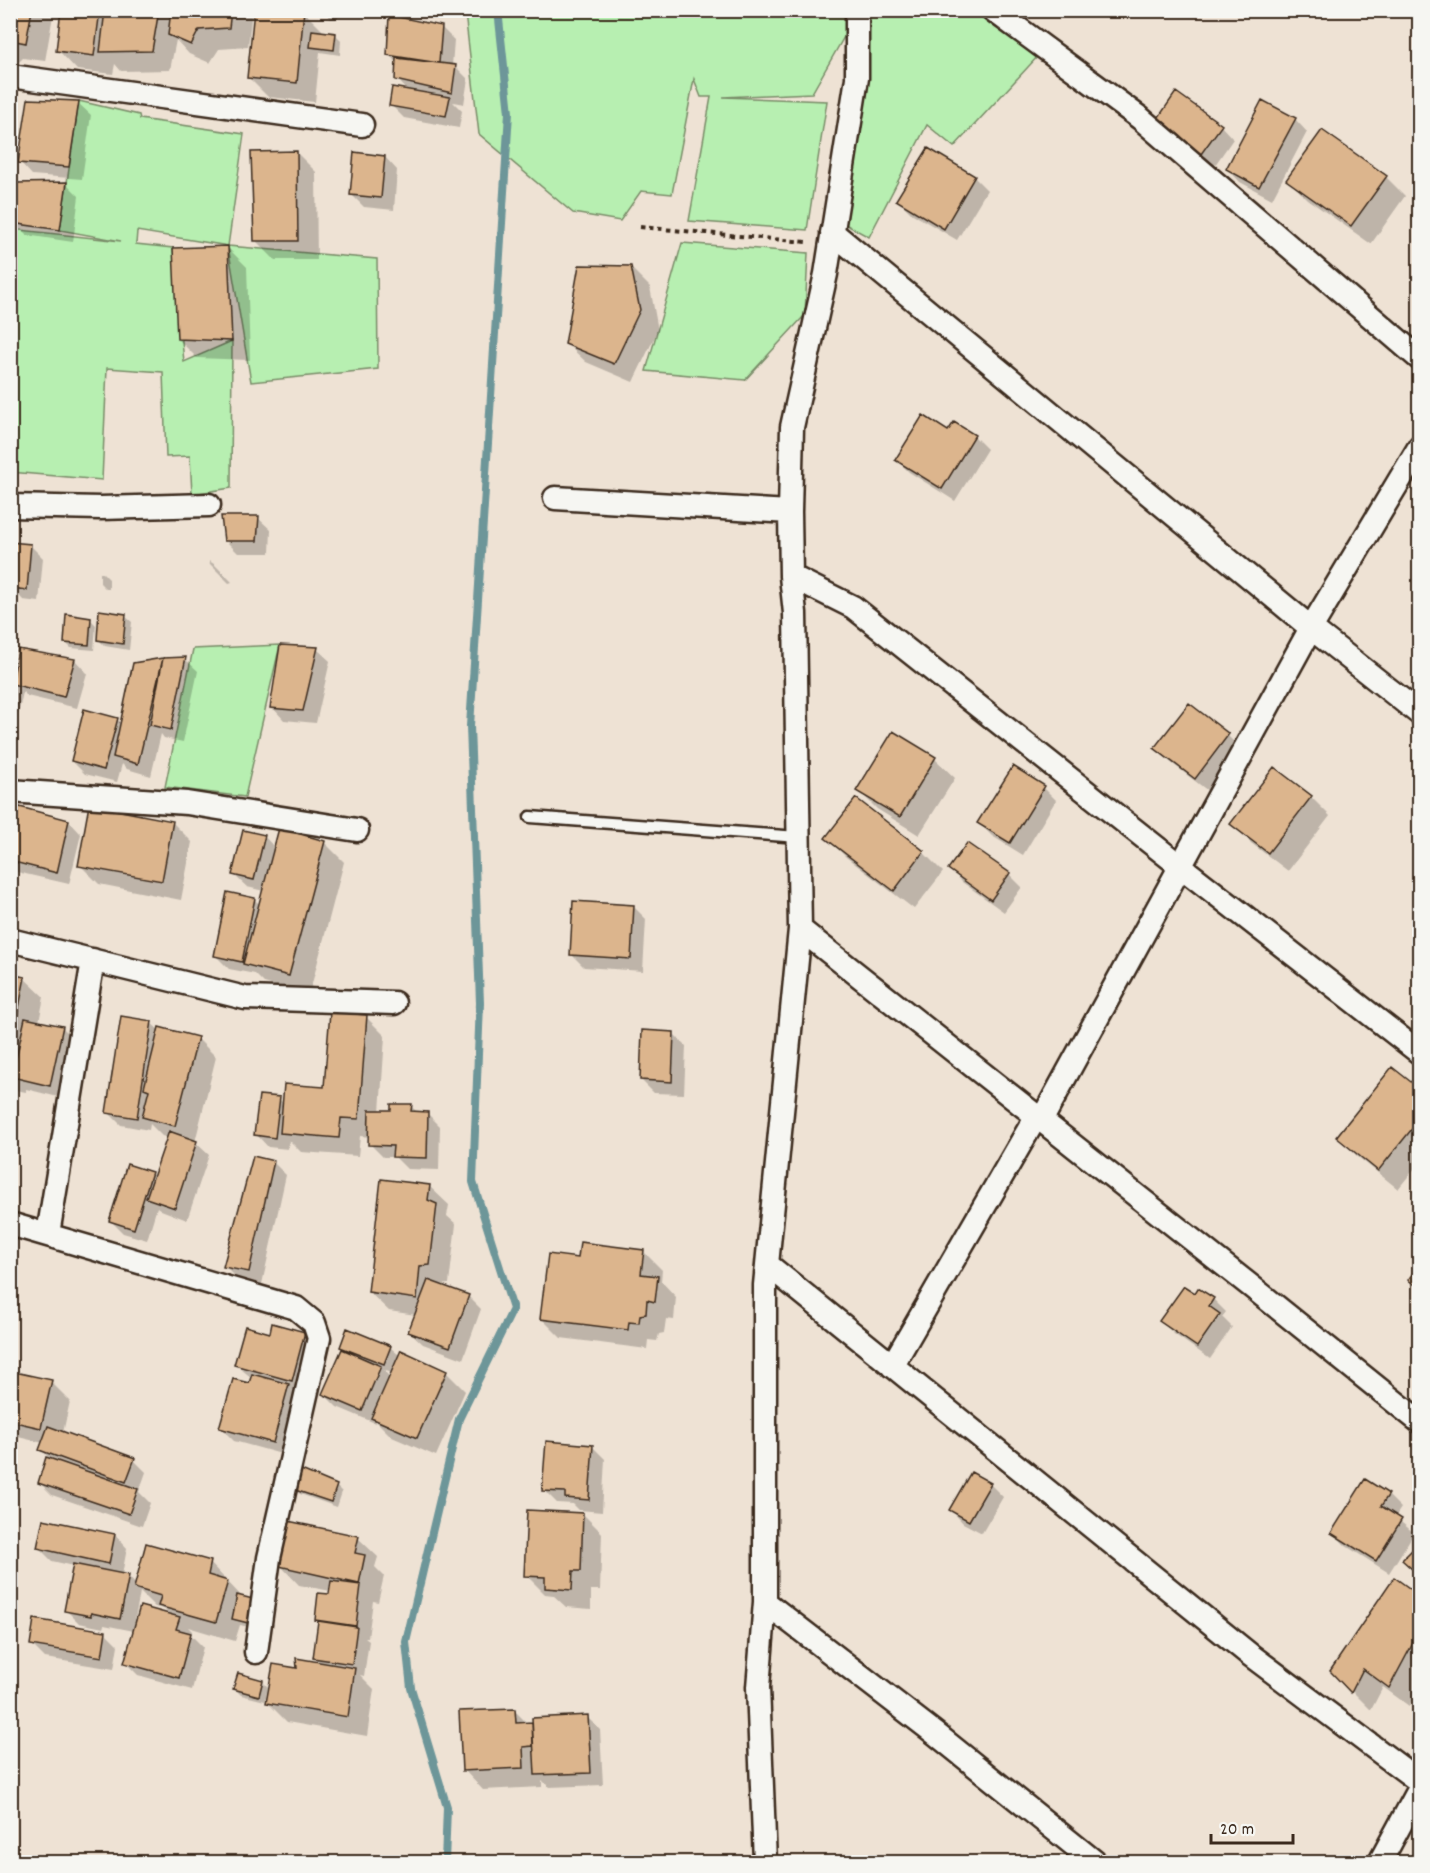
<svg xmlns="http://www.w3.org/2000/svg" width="1430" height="1873" viewBox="0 0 1430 1873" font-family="Dekko,sans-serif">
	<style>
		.green { fill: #b7efb1; stroke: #798c68; stroke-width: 1.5 }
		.shadow { fill: #0003; fill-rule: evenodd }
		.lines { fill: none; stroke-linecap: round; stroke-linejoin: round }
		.stream { stroke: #6d9699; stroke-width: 8 }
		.building { fill: #dcb58d; stroke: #3b2a1e; stroke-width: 1.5 }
		.service-casing { stroke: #3b2a1e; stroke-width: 15 }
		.minor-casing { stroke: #3b2a1e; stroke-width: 27 }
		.path { stroke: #3b2a1e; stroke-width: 4; stroke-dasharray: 4.5 4.5; stroke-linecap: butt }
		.service { stroke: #f6f6f2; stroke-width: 10 }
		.minor { stroke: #f6f6f2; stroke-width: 22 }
	</style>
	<rect width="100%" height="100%" fill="#eee2d4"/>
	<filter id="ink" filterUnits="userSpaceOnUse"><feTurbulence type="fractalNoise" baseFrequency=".0167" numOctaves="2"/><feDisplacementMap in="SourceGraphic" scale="12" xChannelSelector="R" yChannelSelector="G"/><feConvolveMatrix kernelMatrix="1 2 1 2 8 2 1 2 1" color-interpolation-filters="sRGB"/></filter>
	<g filter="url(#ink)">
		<!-- green -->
		<path class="green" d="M506,10L845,11V35L812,93L723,97L827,101L807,230L689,221L711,97H701L694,79L672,194L641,191L620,221L573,213L479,134L465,13L504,16Z
			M868,11H972L1040,54L954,147L927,125L869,237L843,223Z
			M79,101L139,115L140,119L244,134L228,246L377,259L378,369L251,382L228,246L137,231L136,244L173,248L184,362L232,341L231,488L192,494L190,456L166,457L163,372L107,368L102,480L10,472L11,229L121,241L60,230Z
			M682,243L808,253L805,315L745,380L646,371Z
			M280,645L245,797L165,787L193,649Z"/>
		<!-- shadow -->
		<path class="shadow" d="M10,10H54L45,61L23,58L17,64L10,63Z
			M63,10H252L248,47L219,49L210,63L189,54L176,40L170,70L121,71L115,64L113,74L77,70L58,50Z
			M324,10H338V19H330Z
			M303,11L322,30V33L335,34L341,40L340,55L320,52L315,102L268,97L249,78Z
			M441,27L454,40L452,66H455L468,79L464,104L453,102L462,111L459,128L404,118L391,105L408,91L397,79V63L388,54Z
			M78,103L91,115L82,179L32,175L20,162Z
			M1295,119L1307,132L1272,199L1240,182L1228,169Z
			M1221,126L1233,139L1215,165L1170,133Z
			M928,150L974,177L987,190L957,240L911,213L898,200Z
			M297,153L316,172L317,260H275L256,241Z
			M385,157L397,170L394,210L364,207L351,194Z
			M1386,177L1405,196L1371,244L1307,199L1288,180Z
			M67,184L79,196L73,242L26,235L13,222Z
			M227,247L247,267L250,360L197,358L178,339Z
			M631,268L650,287L658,330L633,382L586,362L566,343Z
			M955,424L974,436L987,449L955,501L909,472L897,460L949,433Z
			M258,518L271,530L270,553H238L225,540Z
			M30,545L43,558L39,602L23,600L11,587Z
			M209,561L214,564L232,582L229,583L210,564Z
			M100,573H103L109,579V589H106L100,583Z
			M125,616L132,622L129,650L105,646L99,640Z
			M90,619L96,625L94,650L71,648L65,642Z
			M317,649L330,661L316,723L284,720L272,707Z
			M19,651L75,660L87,673L77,708L27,696L23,692L10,751V657L17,663Z
			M185,659L198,671L183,742L164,738L161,734L151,776L127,769L122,764L117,782L85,774L72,761L117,719L121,724L134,665L163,660Z
			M893,733L935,759L955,778L919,835L877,809L858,790Z
			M1228,736L1240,748L1208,791L1169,761L1156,748Z
			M1274,769L1311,797L1330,816L1288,871L1251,843L1232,824Z
			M1044,788L1056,800L1023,855L992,836L979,823Z
			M856,800L923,852L943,872L914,909L846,857L827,838Z
			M69,821L81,834L69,884L17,872L13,867L10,876V822L13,825Z
			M172,822L192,842L181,900L99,884L80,865Z
			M264,836L275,848L324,842L344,862L309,995L264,983L255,974L229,969L216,956L254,899L260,905L264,891L247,887L234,875Z
			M967,845L1009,874L1022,887L1004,912L962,882L950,869Z
			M633,906L646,919L643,971L584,967L572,955Z
			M10,975L24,978L44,997L39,1022L62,1027L75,1040L62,1098L26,1089V1092L10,1089Z
			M366,1017L385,1036L380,1112H392L411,1106L418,1113H427L440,1126L439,1170L407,1169L395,1157H383L370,1144V1137L360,1136L358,1156L301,1152L289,1140L288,1149L268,1147L256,1134L279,1099L284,1104L325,1089Z
			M151,1023L160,1031L197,1038L216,1057L195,1142L209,1155L187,1220L161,1210L157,1207L147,1240L123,1233L111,1221L151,1173L155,1177L168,1138L162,1136L150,1124L149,1130L121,1125L108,1112Z
			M673,1033L686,1046L684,1094L654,1093L641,1080Z
			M1420,1091V1162L1398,1189L1357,1156L1338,1137Z
			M274,1163L286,1175L262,1284L238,1279L225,1266Z
			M429,1186L449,1205L447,1216L456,1224L449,1284L437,1285L468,1296L481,1309L463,1359L423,1344L410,1332L416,1315L389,1311L369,1292Z
			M643,1251L662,1270L661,1281L676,1297L674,1320L666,1319L664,1333L659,1334L657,1341L648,1340L647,1349L561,1338L542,1319L580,1260Z
			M1195,1295L1213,1299L1226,1312L1222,1317L1232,1327L1210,1359L1174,1334L1161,1321Z
			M305,1333L317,1346L304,1393L292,1390L301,1398L285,1455L234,1441L221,1428L250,1385L252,1378L236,1365L271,1335Z
			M342,1347H390L400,1356L446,1372L465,1391L436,1456L392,1437L376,1421L375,1423L337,1407L324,1394L349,1353ZM383,1370L392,1373L390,1377Z
			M10,1373L51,1382L70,1401L63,1433L134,1460L146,1472L139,1492L150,1503L142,1526L52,1495L39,1482L48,1457L41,1449L43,1443L10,1435Z
			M592,1446L605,1459L602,1512L579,1510L573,1504L557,1503L544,1490Z
			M990,1484L1003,1497L982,1533L963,1523L951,1510Z
			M336,1486L342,1492L337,1507L300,1494L294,1488Z
			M1388,1495L1401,1508L1395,1517L1414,1533L1389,1573L1346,1546L1333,1533Z
			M583,1514L602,1533L600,1590H591V1609L566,1607L553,1595L545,1594L526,1575Z
			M44,1520L115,1535L127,1548L122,1575L128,1576L136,1585L210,1563L243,1598L258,1629L240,1625L235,1641L188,1627L192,1631L191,1635L203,1647L192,1690L138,1675L126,1663L134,1631L104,1625L103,1628L79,1623L66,1610L74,1566L52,1561L39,1548ZM140,1592L155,1607L164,1609L171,1616L135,1619Z
			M358,1538L378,1557L375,1567L384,1576L378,1602L373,1601L368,1638H365L369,1641L364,1676L360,1675L374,1689L367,1736L287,1722L268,1703L298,1670L321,1664L314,1657L320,1623L317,1620L330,1596L331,1591L299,1585L280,1565Z
			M1420,1598V1686L1409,1706L1383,1687L1371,1710L1332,1671Z
			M105,1632L118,1645L114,1669L45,1658L32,1645Z
			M262,1681L268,1687L265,1701L241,1695L235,1689Z
			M515,1711L528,1724H531L534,1727L587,1717L600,1730L603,1785L549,1787L542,1780V1787L483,1790L464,1770Z
			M10,1850L23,1862H10Z"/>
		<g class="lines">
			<!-- stream -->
			<path class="stream" d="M445,1862L447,1807L411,1688L406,1642L459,1419L513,1309L473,1182L480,1003L470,726L509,113L498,10"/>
		</g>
		<!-- building -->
		<path class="building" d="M10,10H32L26,43L10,40Z
			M61,10H100L94,56L56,51Z
			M105,10H159L152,51L100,52Z
			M171,10H231L229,28L199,30L191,45L168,35Z
			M254,10H304L297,83L247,78Z
			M389,15L442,26L439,63L387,55Z
			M312,30L336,33L334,50L310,47Z
			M396,58L456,65L452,93L395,80Z
			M392,87L450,97L446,116L389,106Z
			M1176,92L1222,125L1201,154L1156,121Z
			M28,99L79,101L69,167L18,163Z
			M1262,100L1296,118L1259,187L1226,169Z
			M1322,130L1387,176L1351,226L1286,180Z
			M928,148L975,176L944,229L896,200Z
			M297,151L298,241H254L251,152Z
			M354,152L385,156L381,198L350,195Z
			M67,182L60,230L11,223L17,183Z
			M228,246L232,341L177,339L173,248Z
			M579,265L631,266L640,310L614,364L565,344Z
			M923,415L948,431L954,422L975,435L942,489L895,460Z
			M221,516H259L257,541H224Z
			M10,542L31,544L27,590L10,588Z
			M99,610L126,614L123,644L97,640Z
			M66,614L91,618L89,645L64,643Z
			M280,645L318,647L303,711L270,708Z
			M18,649L75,659L64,697L12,684Z
			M186,657L171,730L150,725L163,658Z
			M163,658L138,764L113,757L133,663Z
			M1189,703L1229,734L1195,779L1154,748Z
			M84,709L118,718L104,770L71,761Z
			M893,731L936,757L900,817L856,791Z
			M1013,766L1045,786L1010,843L977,823Z
			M1274,767L1312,796L1268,853L1230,824Z
			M856,798L924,851L894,891L825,838Z
			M89,805L173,821L162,881L78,866Z
			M16,806L69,820L57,873L10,861V828Z
			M279,828L325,841L289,976L243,964Z
			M243,830L265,835L254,880L232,875Z
			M967,843L1010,873L991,900L948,869Z
			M227,892L255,898L242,962L214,956Z
			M573,901L634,905L631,959L570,955Z
			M10,974L25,977L10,1054Z
			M330,1012L367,1015L359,1119L341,1118L339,1138L280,1133L284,1084L324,1087Z
			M121,1016L152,1021L137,1118L106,1113Z
			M25,1018L63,1026L50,1086L12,1077Z
			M159,1027L198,1037L175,1126L142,1117L149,1090L144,1088Z
			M642,1030L674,1032L672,1082L640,1080Z
			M1392,1067L1420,1089V1119L1378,1171L1336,1137Z
			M259,1095L280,1097L275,1138L254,1135Z
			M391,1104H412L411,1111L428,1112L427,1158L392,1157L393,1146L368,1145L369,1110H391Z
			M169,1131L197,1141L175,1208L146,1198Z
			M253,1156L274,1161L249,1272L223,1267Z
			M127,1164L152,1172L134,1229L109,1221Z
			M381,1179L430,1185L428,1200L437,1204L430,1265L420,1266L417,1299L368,1292Z
			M580,1242L644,1250L641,1274L658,1276L655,1302L647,1300L646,1314L640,1315L639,1323L629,1322L628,1330L540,1319L548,1254L578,1258Z
			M1420,1263V1288L1408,1280Z
			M428,1280L469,1295L450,1347L408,1332Z
			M1184,1286L1195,1293L1198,1288L1214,1298L1209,1306L1220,1314L1197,1347L1159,1321Z
			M272,1323L305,1332L292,1381L234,1365L245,1326L270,1333Z
			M347,1328L391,1346L384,1364L340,1347Z
			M342,1349L381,1366L362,1411L322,1394Z
			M401,1350L447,1371L417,1438L371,1418Z
			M10,1371L52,1380L41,1428L10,1421Z
			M252,1374L289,1384L273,1443L219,1428L233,1379L249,1383Z
			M48,1426L135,1458L126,1482L39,1450Z
			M546,1441L593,1445L589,1500L565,1498V1492L542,1491Z
			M46,1457L138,1489L129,1514L38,1483Z
			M299,1469L337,1485L331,1502L292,1489Z
			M971,1472L991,1483L969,1521L949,1510Z
			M1365,1479L1389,1494L1381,1506L1402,1519L1376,1561L1331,1533Z
			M527,1510L583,1513L581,1571H573L572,1590L545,1588V1577L524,1576Z
			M43,1519L115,1534L109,1564L37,1548Z
			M288,1521L359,1536L355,1553L365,1555L359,1584L279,1566Z
			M1420,1542V1576L1402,1560Z
			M146,1543L211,1561L208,1575L228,1581L216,1622L158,1606L161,1596L134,1588Z
			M73,1564L129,1575L120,1619L91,1613V1616L64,1611Z
			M1394,1577L1420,1596V1630L1389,1688L1363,1669L1351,1693L1330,1671Z
			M331,1581L361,1585L356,1626L315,1620L318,1593L329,1594Z
			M237,1595L257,1600L252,1624L232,1619Z
			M140,1606L180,1617L176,1629L191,1633L179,1678L124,1663Z
			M34,1619L106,1631L102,1657L30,1645Z
			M318,1621L357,1627L352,1664L313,1658Z
			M296,1658L355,1668L348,1717L266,1703L273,1664L297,1668Z
			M238,1673L263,1680L259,1696L233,1689Z
			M515,1709L516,1723L532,1722L533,1746L523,1747L524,1768L462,1771L459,1711Z
			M588,1715L591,1773L535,1775L532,1718Z"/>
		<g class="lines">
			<!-- service casing -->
			<g class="service-casing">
				<path id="service" d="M530,817L798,837"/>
			</g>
			<!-- minor casing -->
			<g class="minor-casing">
				<path id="minor" d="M993,10L1140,118L1420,359
					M10,76L362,125
					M832,232L1311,628L1420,714
					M555,498L790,512
					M10,506L101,508L209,505
					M791,576L853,607L1180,866L1420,1053
					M10,791L187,803L357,830
					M800,929L1252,1287L1420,1422
					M10,940L245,998L394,1003
					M1041,1121L1311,628L1420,446
					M10,1224L296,1308L314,1323L319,1338L269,1558L256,1652
					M48,1234L93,960
					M768,1265L1249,1654L1420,1782
					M892,1366L1036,1117
					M765,1602L936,1734L1095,1862
					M765,1862L758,1687L765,1602V1285L800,929L795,613L791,576L790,512L792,427L826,274L857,78V10
					M1380,1862L1420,1788"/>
			</g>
			<!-- path -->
			<path class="path" d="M640,227L806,242"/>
			<!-- service -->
			<use href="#service" class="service"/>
			<!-- minor -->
			<use href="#minor" class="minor"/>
		</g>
	</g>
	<!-- margin -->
	<rect width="1430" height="1873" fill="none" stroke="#f6f6f2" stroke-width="36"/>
	<rect x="18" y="18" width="1394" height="1837" fill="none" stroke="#3b2a1e" stroke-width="2" filter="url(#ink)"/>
	<!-- scale -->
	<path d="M1211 1834v9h82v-9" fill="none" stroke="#3b2a1e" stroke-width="3"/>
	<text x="1220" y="1834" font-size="18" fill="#3b2a1e" stroke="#f6f6f2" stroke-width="4.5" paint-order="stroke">20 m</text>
</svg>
